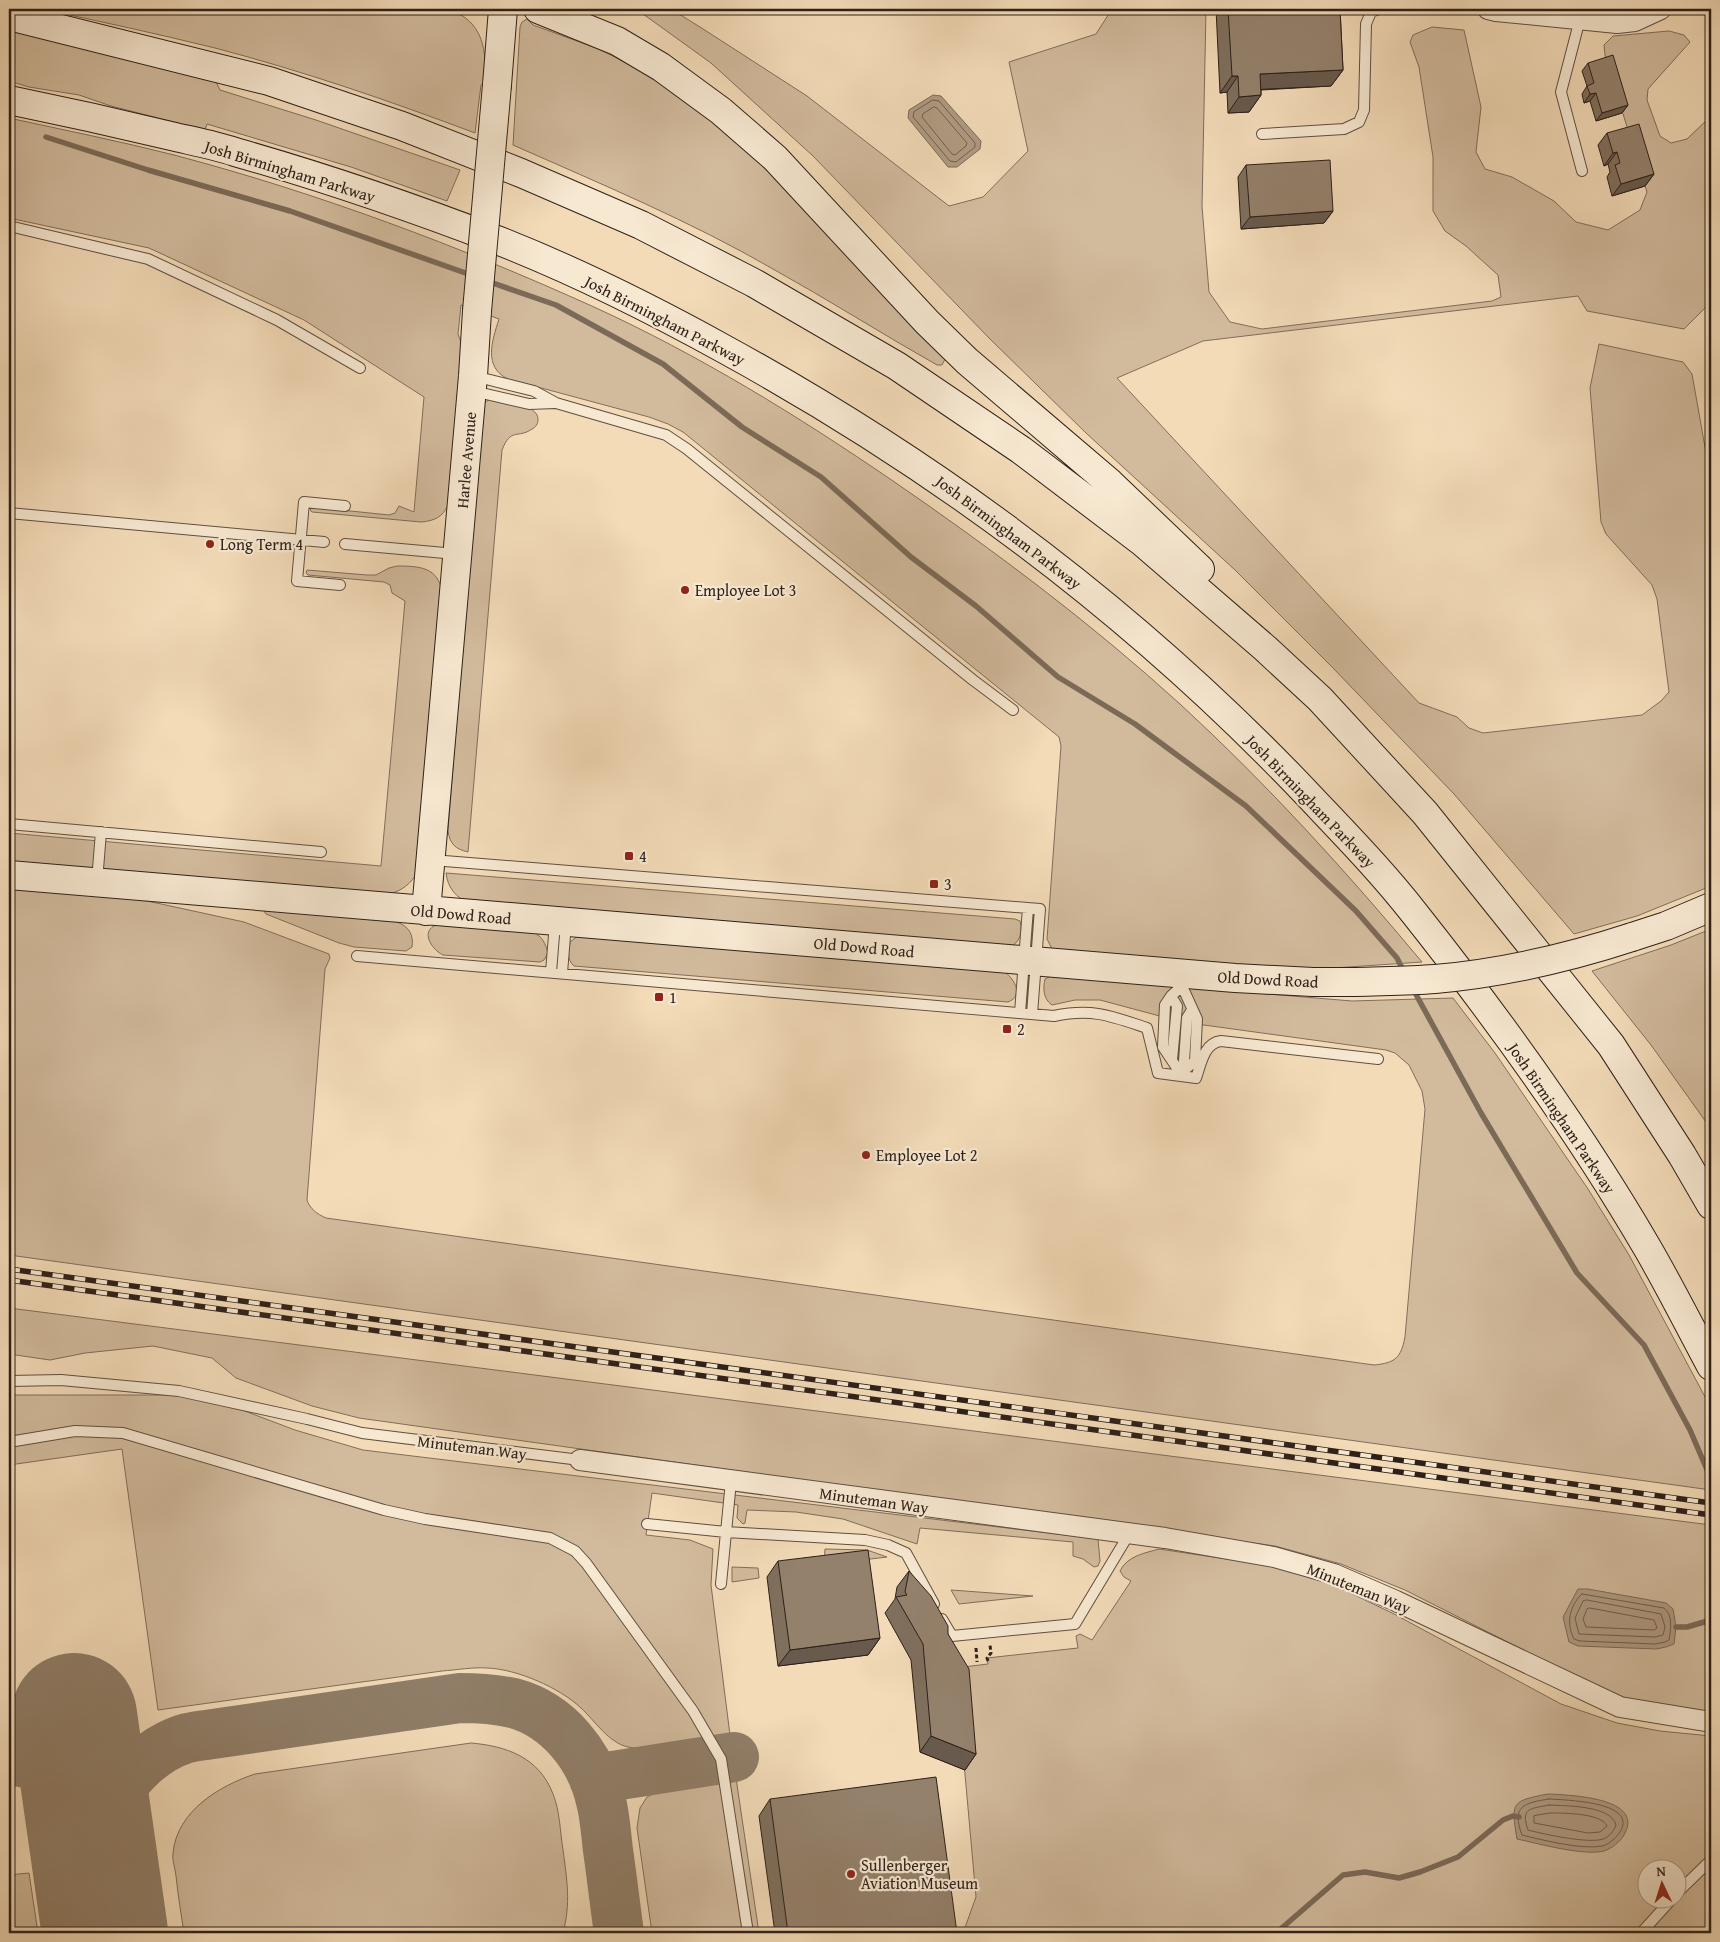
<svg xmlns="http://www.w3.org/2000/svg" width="1720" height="1942" viewBox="0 0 1720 1942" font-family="'Gentium Book Plus',serif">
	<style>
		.green { fill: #d2bb9d; stroke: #806e5b; fill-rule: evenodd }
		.water { fill: #b09b82; stroke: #7c6a58 }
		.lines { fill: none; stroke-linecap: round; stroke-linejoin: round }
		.shore { stroke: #6f5e4e; stroke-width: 1 }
		.stream { stroke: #7c6a58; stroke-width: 5.5 }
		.taxiway { stroke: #907e68; stroke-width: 50 }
		.runway { stroke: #907e68; stroke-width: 126 }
		.lane-casing { stroke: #5f4f41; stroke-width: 12 }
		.street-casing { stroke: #5f4f41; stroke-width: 22 }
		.secondary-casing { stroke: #2e2019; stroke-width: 30 }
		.path { stroke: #2e2019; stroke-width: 3; stroke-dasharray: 4 2.5; stroke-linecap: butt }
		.lane { stroke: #f7e8d1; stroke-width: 10 }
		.street { stroke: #f7e8d1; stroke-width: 20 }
		.secondary { stroke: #f7e8d1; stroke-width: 28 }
		.rail-casing { stroke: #2e2019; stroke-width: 5.5 }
		.rail { stroke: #f7e8d1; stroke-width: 4; stroke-dasharray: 11; stroke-linecap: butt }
		.secondary-bridge-casing { stroke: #2e2019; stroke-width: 30; stroke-linecap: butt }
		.secondary-bridge { stroke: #f7e8d1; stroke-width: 28 }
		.wall { fill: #7f6f5d; stroke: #2e2019 }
		.shaded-wall { fill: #685a4c; stroke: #2e2019 }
		.building { fill: #94816c; stroke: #2e2019 }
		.poi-dot { fill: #8f2418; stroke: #f7e8d1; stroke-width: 2 }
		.labels { text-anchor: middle; stroke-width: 4.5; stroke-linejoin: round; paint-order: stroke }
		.street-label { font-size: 16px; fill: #2e2019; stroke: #f7e8d1 }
		.poi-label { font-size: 16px; fill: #2e2019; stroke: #f7e8d1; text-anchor: start }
	</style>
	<rect width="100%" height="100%" fill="#f3dbb8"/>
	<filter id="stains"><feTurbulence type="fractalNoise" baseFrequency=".004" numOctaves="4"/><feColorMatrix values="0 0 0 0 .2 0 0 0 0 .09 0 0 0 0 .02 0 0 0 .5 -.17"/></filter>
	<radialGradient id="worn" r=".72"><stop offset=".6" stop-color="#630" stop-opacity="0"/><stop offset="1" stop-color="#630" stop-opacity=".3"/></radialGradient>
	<!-- green -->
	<path class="green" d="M41,9H446C484,19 487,51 485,85H481L475,133C390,101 303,71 215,48C158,34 99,21 41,9Z
		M632,9H671L700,27L807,96L949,206L983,197L1028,151L1009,62L1096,34L1112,9H1206L1202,206L1209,292L1230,322L1262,329L1492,301L1501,297L1498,275L1466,246L1445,231L1433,211V157L1419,67L1410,42L1413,35L1432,27L1464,30L1481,107L1476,152L1485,169L1512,177L1554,201L1576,222L1608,230L1640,210L1647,192L1605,55L1604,45L1613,36L1669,31L1684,35L1690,42L1648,89L1647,100L1660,136L1671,143L1687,139L1711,116V308H1705L1684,329L1587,311L1578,296L1203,341L1117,378L1419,703L1457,717L1469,728L1483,733L1642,715L1661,701L1669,692L1657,599L1652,585L1606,534L1601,522L1590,388L1599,344L1683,362L1692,374L1711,481V886L1637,916L1574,934L1454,794L1333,668L1235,570L1086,433L989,338L813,156L711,63L643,14Z
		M527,19L533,25L599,49L652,76L747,146L946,357L942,365H937C882,334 829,300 773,269C690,221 601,184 513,145L520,27L522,22Z
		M9,29L215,80L220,90L316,120L460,170L447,201L351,167L207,124L205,130L111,106L79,95L29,87L9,81Z
		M9,118C64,130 119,141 174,155C318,193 459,246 594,307C699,355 798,416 893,481C992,549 1090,622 1180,704C1267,784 1346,871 1422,962L1289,971L1052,949L1047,939L1061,746L1059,737L683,432L668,424L649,417L508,379C483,367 492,341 499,319L461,305L458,334L463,348L448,505C443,517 434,521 421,522L312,512L310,510L312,507L389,515L395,513L399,506L414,512L424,397L304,320L149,248L9,218Z
		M490,399C502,402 538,404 538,419C538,424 536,427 532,429C518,439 511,427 502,450L468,852C455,849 450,844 448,831L481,409L484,403Z
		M397,566C419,566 439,567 442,593L416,875C407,888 398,892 383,896L9,865V833L381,866L405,601L392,593L390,585L384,582L308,575L306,573L307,570L367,575H376L389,568Z
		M446,873L1015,919L1020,921C1023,933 1020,942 1009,948L470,904C456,897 448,889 446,873Z
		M9,886L129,897L244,922L329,954L330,958L325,969L307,1200C310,1209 317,1214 326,1218L1374,1365C1395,1363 1401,1358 1405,1337L1425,1109L1422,1091L1409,1065L1395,1053L1386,1050L1182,1022L1100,1000H1075L1052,1005C1043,999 1043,988 1045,979L1051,976L1352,1001L1453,998L1495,1053L1588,1189L1629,1255L1711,1408V1490L9,1255Z
		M265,910L397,922C408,926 414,934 412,947L406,951L354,947L339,943L266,914L264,911Z
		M441,924L533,932C543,937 545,943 548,953L544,960L540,962L443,955C429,948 419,927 441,924Z
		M1711,929V1129L1651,1045L1592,971L1671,945Z
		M578,936L1005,972C1015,980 1024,996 1008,1002L574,966C566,959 569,951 570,942Z
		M9,1308L1711,1525V1712L1665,1708L1622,1700L1405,1590L1341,1564L1275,1546L359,1418L312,1406L236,1378L212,1358L153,1346L85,1353L50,1360L9,1354Z
		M9,1395H173L213,1399L295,1430L363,1450L1098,1539L1100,1561L1098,1566L1094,1567L1083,1559L1073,1556V1542L920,1528L917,1544L843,1519L796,1512L747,1510L745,1523L743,1524L737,1518L738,1505L652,1493L646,1535L690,1540L713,1549L711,1585L730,1735C707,1738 649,1752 628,1747C609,1743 595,1721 581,1708C560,1688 517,1669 487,1668C473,1667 456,1670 442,1671L158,1710L122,1449L9,1465Z
		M825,1549L867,1550L887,1557L854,1561L824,1563Z
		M1159,1549L1274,1566L1336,1586L1394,1614L1561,1704L1617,1723L1660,1731L1711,1736V1933H963L976,1897L957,1685L947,1669L988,1664L987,1658L1078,1648L1076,1636L1080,1634L1092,1640L1131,1581L1124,1577L1120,1571C1127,1556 1145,1553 1159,1549ZM1648,1870H1678V1900H1648Z
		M732,1567L758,1568L759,1578L732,1582Z
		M951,1590L1033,1596L959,1604Z
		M471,1743C506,1746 539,1757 553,1794C560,1811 560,1832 563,1850C567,1880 571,1903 563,1933H184C181,1914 178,1895 176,1876C175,1868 172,1860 173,1853C177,1811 219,1786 255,1774Z
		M736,1778L759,1933H652L637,1828L640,1808L647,1797L662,1789Z
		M29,1873L38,1933H9V1875Z"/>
	<!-- water -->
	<path class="water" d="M933,95L941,96L981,141L980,149L957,167H948L908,118L909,110Z
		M1578,1589H1588L1666,1603L1673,1609L1676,1627L1674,1644L1666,1647L1656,1649L1578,1646L1569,1642L1563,1617Z
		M1548,1794C1568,1795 1646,1797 1624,1835C1621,1841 1611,1849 1604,1851C1583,1856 1540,1844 1517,1839C1511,1802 1511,1801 1548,1794Z"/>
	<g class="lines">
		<!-- shore -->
		<path class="shore" d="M933,100L939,101L975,143V147L956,162L950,161L913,117L914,112Z
			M934,107L937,108L967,143L966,146L955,155L952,154L922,117L923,114Z
			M1582,1594L1664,1608C1673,1615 1671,1629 1669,1640L1665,1642L1655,1644L1580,1641L1574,1639C1566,1624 1569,1606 1582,1594Z
			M1587,1600L1661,1614L1665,1627L1663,1635L1655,1637L1579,1634L1575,1618L1583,1601Z
			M1590,1608L1654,1620L1657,1628L1654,1630L1586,1627L1583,1619L1587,1609Z
			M1549,1799C1563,1800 1639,1801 1620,1832C1616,1838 1608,1845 1602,1846C1582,1850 1542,1840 1522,1835C1511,1806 1524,1803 1549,1799Z
			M1549,1805C1565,1806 1611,1805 1616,1825C1614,1831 1609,1837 1603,1839C1589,1844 1543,1834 1528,1830C1520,1807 1531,1809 1549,1805Z
			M1550,1813C1564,1813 1601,1813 1607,1826L1600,1832L1588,1833L1534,1823V1816Z"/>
		<!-- stream -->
		<path class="stream" d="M46,137L148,170L290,211L474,276
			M487,281L556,305L663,364L742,427L821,477L911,557L976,606L1058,677L1135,724L1246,806L1356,911L1397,958L1404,972
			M1413,989L1481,1113L1577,1273L1644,1345L1690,1430L1711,1479
			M1676,1627H1687L1711,1620
			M1276,1933L1343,1875L1365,1872L1399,1878L1420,1872L1458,1857L1503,1820L1513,1816L1519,1817"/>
		<!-- taxiway -->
		<path class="taxiway" d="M9,1761C74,1763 82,1816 93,1867
			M594,1779L734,1757
			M102,1916C101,1898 95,1864 97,1847C103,1802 139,1754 184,1739C191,1737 199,1736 206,1735L460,1698C478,1698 495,1699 513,1703C558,1715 591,1756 601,1801C605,1816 606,1834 608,1850C612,1878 615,1905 619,1933"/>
		<!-- runway -->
		<path class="runway" d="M74,1716L105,1933"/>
		<!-- lane casing -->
		<g class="lane-casing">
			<path id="lane" d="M1580,19L1561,92L1582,171
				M1262,134L1344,129L1359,122L1364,110L1366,24L1371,12L1379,9
				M9,226L148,259L277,320L360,368
				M474,376L534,391L556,403L666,435L687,449L973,680L1013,710
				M473,391L529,404L555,403
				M9,513L324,542
				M345,544L456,554
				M340,585L297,581L304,502L345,506
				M9,824L321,852
				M432,860L1040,909L1032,1014
				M97,881L101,832
				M357,956L1054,1016C1093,1008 1111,1016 1147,1028L1158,1073L1196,1078C1201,1064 1204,1043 1221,1041L1378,1059
				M551,972L555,923
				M562,973L566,923
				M1171,996L1165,1005L1163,1047L1177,1068L1176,1074
				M1020,1013L1028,908
				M1172,1060L1177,1006L1171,996L1182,986
				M1188,1067L1184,1061L1187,1018L1192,1010
				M1177,1068L1188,1067L1195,1061L1197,1019L1182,986L1183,976
				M9,1381L61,1380L179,1391L307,1419L362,1433L580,1460
				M9,1442L75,1431L123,1433L384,1510L425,1519L550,1538L575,1551L586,1563L693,1711L721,1759L748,1933
				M647,1524L726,1532L865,1540L888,1545L906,1553L934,1604
				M721,1584L731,1481
				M942,1619L952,1636L1075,1624L1129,1534
				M1678,1892L1711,1860
				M1641,1933L1671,1900"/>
		</g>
		<!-- street casing -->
		<g class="street-casing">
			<path id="street" d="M1488,9L1496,11L1617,23L1635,21L1661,9
				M580,1460L1165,1538L1274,1557L1334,1574L1396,1601L1620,1707L1711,1722"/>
		</g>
		<!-- secondary casing -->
		<g class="secondary-casing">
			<path id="secondary" d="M538,9L617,41L661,67L721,111L775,158L927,322L967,361L1110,483L1200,569
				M9,16L269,81L402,126L521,173L641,225L754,283L897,366L1021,450L1141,541L1266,649L1320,699L1425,813L1611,1045L1682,1155L1711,1205
				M497,85L503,9
				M9,100C63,111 117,123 171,136C192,141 214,145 235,152C323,177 411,207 497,240C576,271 652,309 726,350C943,469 1141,618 1311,798C1347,836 1383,873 1415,914C1499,1020 1580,1132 1648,1249C1670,1287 1690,1327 1711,1366
				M9,875L1235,978L1313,982H1355
				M426,911L473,376L477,311
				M1632,937L1666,926L1711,907"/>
		</g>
		<!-- path -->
		<path class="path" d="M976,1648L977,1662
			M988,1661L987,1658L991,1653L990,1645"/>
		<!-- lane -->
		<use href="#lane" class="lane"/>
		<!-- street -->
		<use href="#street" class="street"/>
		<!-- secondary -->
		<use href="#secondary" class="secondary"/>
		<!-- rail casing -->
		<g class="rail-casing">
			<path id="rail" d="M9,1269L1711,1503
				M9,1280L1711,1515"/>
		</g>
		<!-- rail -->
		<use href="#rail" class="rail"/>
		<!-- secondary-bridge casing -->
		<g class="secondary-bridge-casing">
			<path id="secondary-bridge" d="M477,311L497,85
				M1355,982C1381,981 1408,981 1435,979C1502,973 1568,958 1632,937"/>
		</g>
		<!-- secondary-bridge -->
		<use href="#secondary-bridge" class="secondary-bridge"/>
	</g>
	<!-- wall -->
	<path class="wall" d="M1216,9H1340L1343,70L1331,86L1261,90V95L1249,112L1228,113L1227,92L1220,93Z
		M1588,63L1628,105L1622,113L1596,121L1590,101L1584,103L1582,94L1587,86L1582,71Z
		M1607,133L1654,174L1645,186L1612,196L1607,177L1610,172L1608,164L1604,166L1598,145Z
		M1246,165L1333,211L1324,223L1241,229L1238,177Z
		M778,1561L880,1638L868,1655L778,1666L767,1577Z
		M909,1571L948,1634L976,1754L965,1770L920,1752L911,1660L885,1613L895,1599L897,1587Z
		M770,1799L957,1933H775L759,1816Z"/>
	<!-- shaded-wall -->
	<path class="shaded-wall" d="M1343,70L1331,86L1248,90L1260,74Z
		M1232,76H1238L1227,92L1220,93Z
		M1596,93L1590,101L1584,103L1590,94Z
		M1261,95L1249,112L1228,113L1239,97Z
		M1628,105L1622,113L1596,121L1602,113Z
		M1617,152L1608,164L1604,166L1613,153Z
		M1654,174L1645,186L1612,196L1621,184Z
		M1333,211L1324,223L1241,229L1250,217Z
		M880,1638L868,1655L778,1666L790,1650Z
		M931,1736L976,1754L965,1770L920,1752Z"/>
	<!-- building -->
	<path class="building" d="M1228,9H1340L1343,70L1260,74L1261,95L1239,97L1238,76H1232Z
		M1613,55L1628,105L1602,113L1596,93L1590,94L1587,86L1594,83L1588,63Z
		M1639,124L1654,174L1621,184L1615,165L1620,163L1617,152L1613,153L1607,133Z
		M1330,160L1333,211L1250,217L1246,165Z
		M868,1550L880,1638L790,1650L778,1561Z
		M909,1571L931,1596L948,1626V1634L969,1669L976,1754L931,1736L923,1644L896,1597L907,1595L905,1592Z
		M936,1777L957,1933H788L770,1799Z"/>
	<!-- markers -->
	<g class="poi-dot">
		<circle cx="210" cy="544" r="5"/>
		<circle cx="685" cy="590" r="5"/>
		<rect x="624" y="851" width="10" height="10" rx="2.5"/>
		<rect x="929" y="879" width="10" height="10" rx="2.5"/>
		<rect x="654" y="992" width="10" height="10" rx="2.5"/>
		<rect x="1002" y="1024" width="10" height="10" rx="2.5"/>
		<circle cx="866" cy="1155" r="5"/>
		<circle cx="851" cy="1874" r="5"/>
	</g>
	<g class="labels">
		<!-- street labels -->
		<g class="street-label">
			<text transform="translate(290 171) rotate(17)" y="6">Josh Birmingham Parkway</text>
			<text transform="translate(665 320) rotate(27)" y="6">Josh Birmingham Parkway</text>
			<text transform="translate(466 460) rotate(-85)" y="6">Harlee Avenue</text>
			<text transform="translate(1009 532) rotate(37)" y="6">Josh Birmingham Parkway</text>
			<text transform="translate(1311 801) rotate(46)" y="6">Josh Birmingham Parkway</text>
			<text transform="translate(461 914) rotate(5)" y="6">Old Dowd Road</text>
			<text transform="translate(864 947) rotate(5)" y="6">Old Dowd Road</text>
			<text transform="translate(1268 979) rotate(3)" y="6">Old Dowd Road</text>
			<text transform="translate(1562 1118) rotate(56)" y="6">Josh Birmingham Parkway</text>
			<text transform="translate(472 1447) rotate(7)" y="6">Minuteman Way</text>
			<text transform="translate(874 1500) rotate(8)" y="6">Minuteman Way</text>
			<text transform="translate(1359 1588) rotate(22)" y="6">Minuteman Way</text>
		</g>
		<!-- poi labels -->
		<g class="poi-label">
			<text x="220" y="550">Long Term 4</text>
			<text x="695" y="596">Employee Lot 3</text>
			<text x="639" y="862">4</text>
			<text x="944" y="890">3</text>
			<text x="669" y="1003">1</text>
			<text x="1017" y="1035">2</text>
			<text x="876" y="1161">Employee Lot 2</text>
			<text x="861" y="1871">Sullenberger<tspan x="861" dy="18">Aviation Museum</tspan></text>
		</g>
	</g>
	<!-- margin -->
	<rect width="1720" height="1942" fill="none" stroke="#f3dbb8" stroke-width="30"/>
	<rect x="10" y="10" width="1700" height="1922" fill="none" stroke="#2e2019" stroke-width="2.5"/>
	<rect x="15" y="15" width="1690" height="1912" fill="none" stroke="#2e2019"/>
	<!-- north arrow -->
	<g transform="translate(1662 1884) rotate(356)"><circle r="24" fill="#f7e8d1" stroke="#a79887"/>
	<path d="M0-4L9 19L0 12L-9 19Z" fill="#8f2418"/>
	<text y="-8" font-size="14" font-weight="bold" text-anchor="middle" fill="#2e2019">N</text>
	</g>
	<rect width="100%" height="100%" filter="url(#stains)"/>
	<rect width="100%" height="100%" fill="url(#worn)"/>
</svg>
